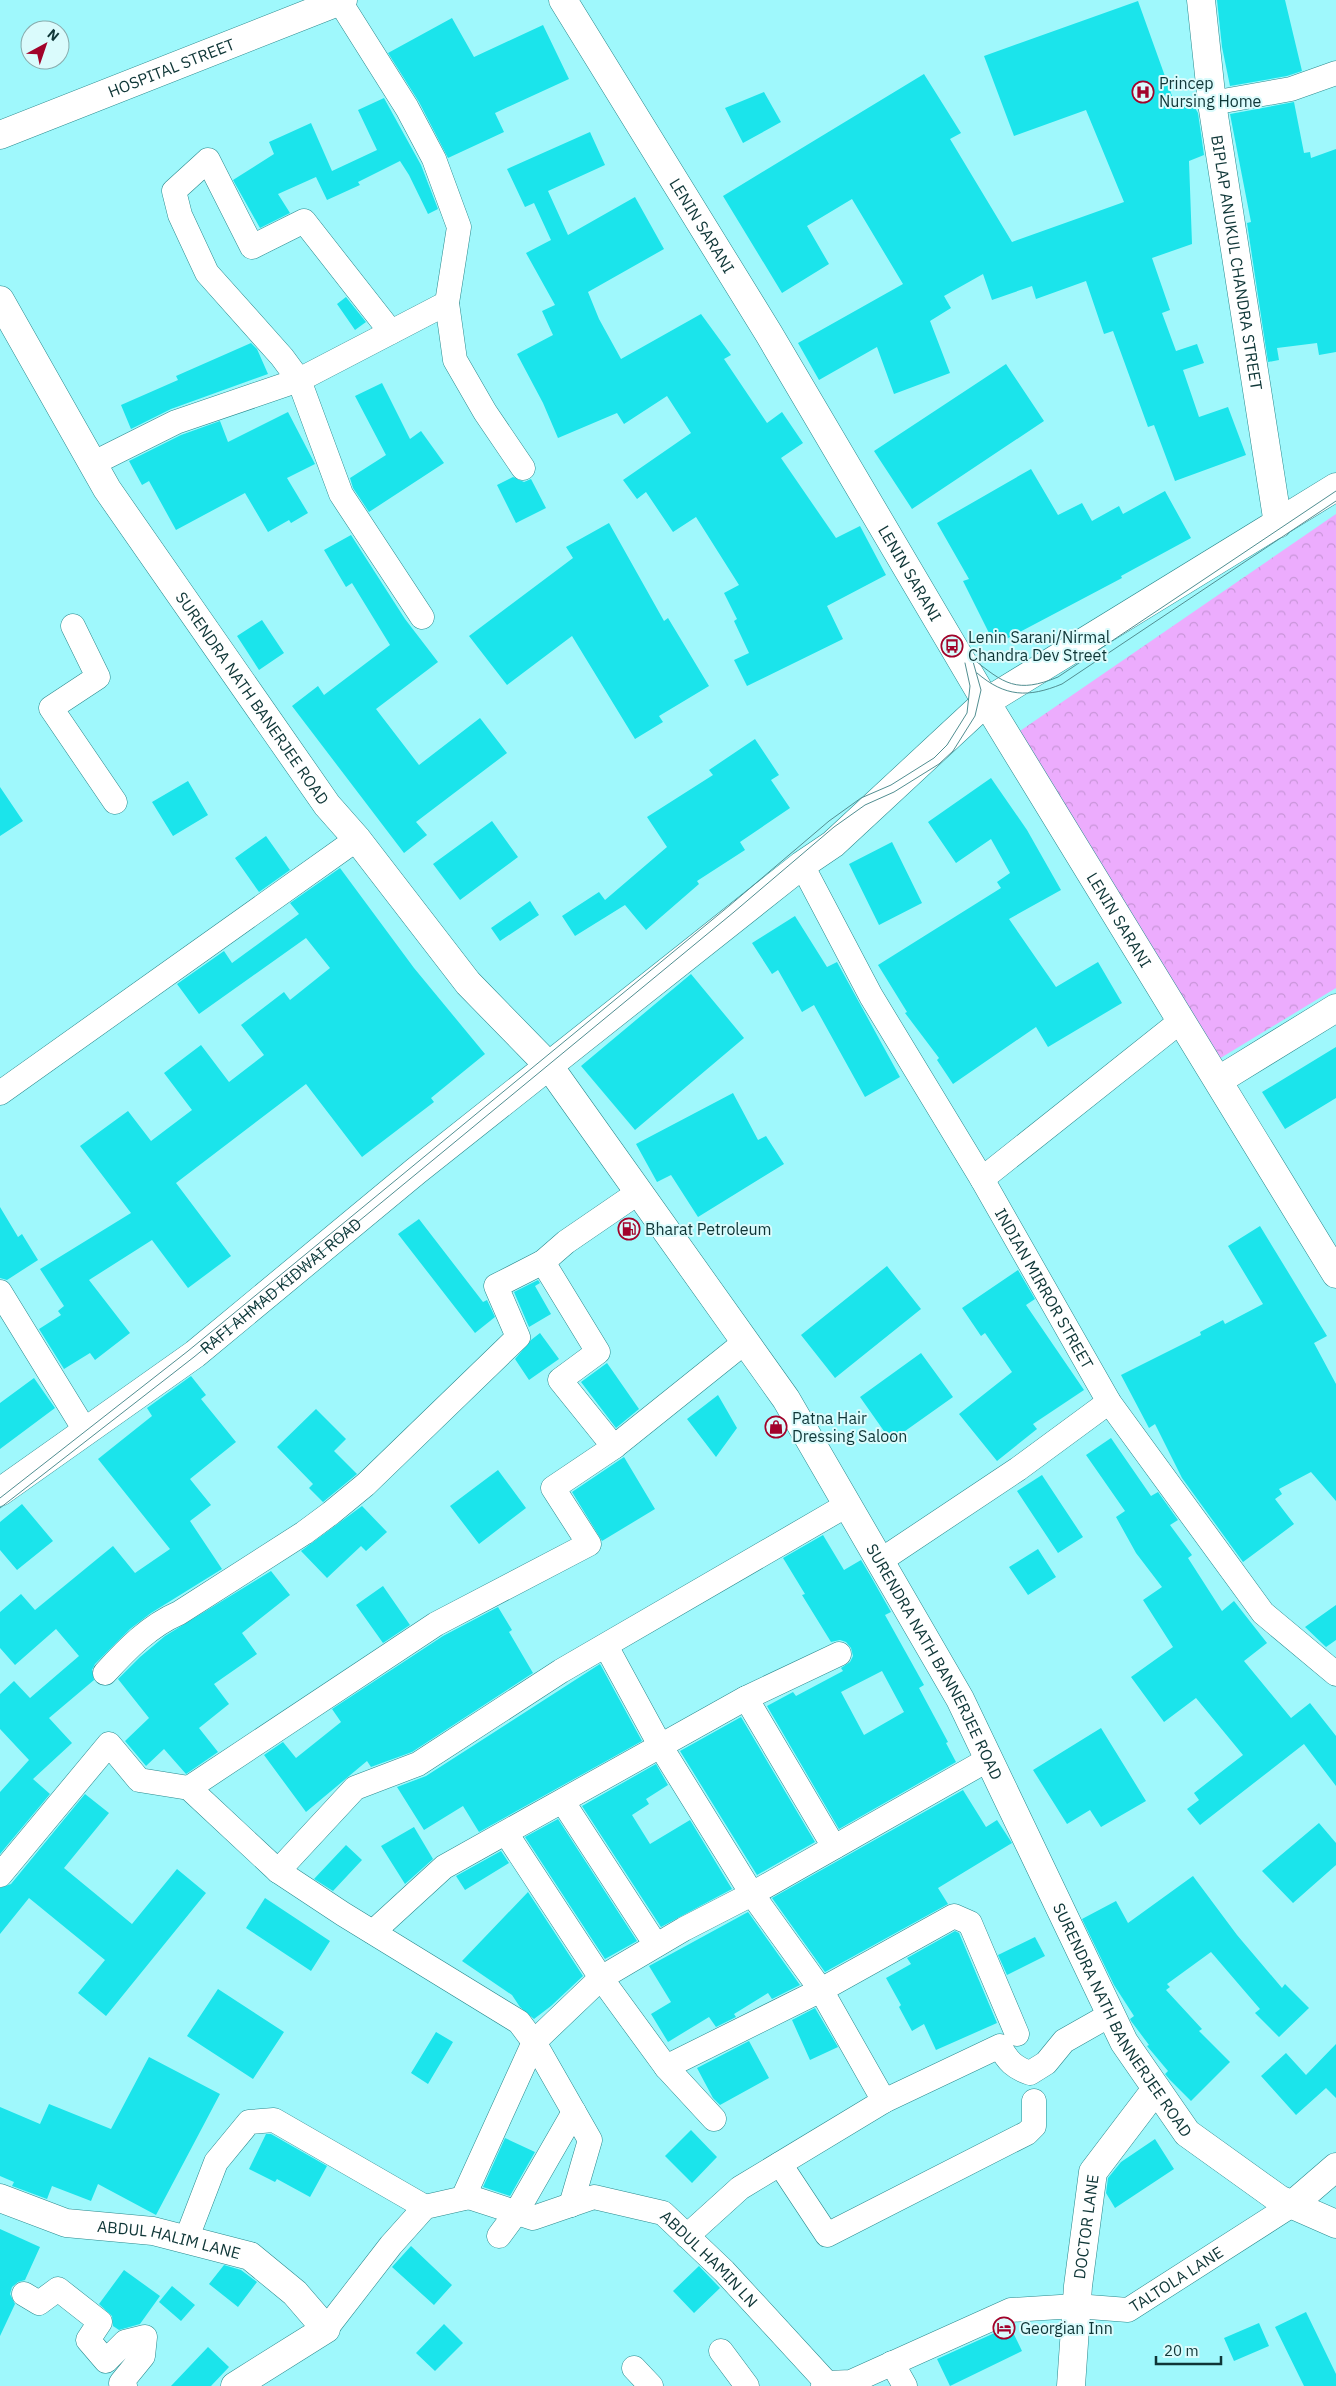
<svg xmlns="http://www.w3.org/2000/svg" width="1336" height="2386" viewBox="0 0 1336 2386" font-family="'IBM Plex Sans',sans-serif">
	<style>
		.park { fill: url(#park-crowns) }
		.building { fill: #1be4eb; fill-rule: evenodd }
		.lines { fill: none; stroke-linecap: round; stroke-linejoin: round }
		.street-casing { stroke: #29898d; stroke-width: 25 }
		.secondary-casing { stroke: #29898d; stroke-width: 29 }
		.street { stroke: #fff; stroke-width: 24 }
		.secondary { stroke: #fff; stroke-width: 28 }
		.tram { stroke: #518e91; stroke-width: 1 }
		.labels { text-anchor: middle; stroke-width: 4; stroke-linejoin: round; paint-order: stroke }
		.street-label { font-size: 16px; fill: #0f3637; stroke: #dafbfc }
		.poi-label { font-size: 16px; fill: #0f3637; stroke: #dafbfc; text-anchor: start }
	</style>
	<defs>
		<pattern id="park-crowns" width="20" height="18" patternUnits="userSpaceOnUse" patternTransform="scale(1.25)"><rect width="20" height="18" fill="#ecacfd"/><path d="M2 6a3 3 0 1 1 6 0M12 15a3 3 0 1 1 6 0" fill="none" stroke="#c995d9"/></pattern>
	</defs>
	<rect width="100%" height="100%" fill="#9ff8fc"/>
	<!-- park -->
	<path class="park" d="M1336,514V988L1214,1062L1017,733Z"/>
	<!-- building -->
	<path class="building" d="M1217,0H1285L1302,71L1287,76L1230,86L1222,47Z
		M1138,1L1176,107L1191,101L1198,113L1204,155L1189,161L1192,244L1152,258L1170,310L1162,313L1176,351L1197,344L1204,363L1183,370L1199,417L1228,407L1246,455L1175,481L1154,425L1148,427L1113,331L1104,334L1086,281L1036,299L1032,286L992,300L983,274L944,296L951,308L930,321L950,373L894,394L877,347L819,380L798,343L903,284L852,199L807,226L829,264L782,293L723,196L924,74L961,133L950,139L1012,242L1124,202L1086,110L1014,136L984,56Z
		M452,18L474,57L543,25L569,79L495,113L504,132L448,158L419,102L388,53Z
		M764,92L781,122L743,143L725,108Z
		M384,98L421,165L438,209L428,214L409,175L400,161L358,182L360,185L327,200L316,177L278,194L290,213L260,228L233,180L274,154L269,142L311,123L332,171L377,150L358,110Z
		M1294,102L1304,153L1310,152L1311,158L1336,149V352L1319,355L1317,343L1277,348L1279,360L1268,362L1247,223L1251,222L1230,114Z
		M590,132L605,165L548,191L568,235L635,197L664,249L588,292L599,319L621,359L701,314L731,355L724,359L767,423L782,412L803,443L781,458L836,538L860,526L886,575L827,606L843,639L747,686L734,660L749,653L734,621L737,619L724,593L739,585L696,517L673,532L646,492L637,499L623,480L691,433L667,396L624,424L617,413L558,438L543,403L517,354L553,335L542,311L555,305L526,253L551,240L534,203L525,207L507,169Z
		M346,297L366,322L355,330L337,304Z
		M251,343L257,349L268,374L171,409L131,429L121,405L178,380L176,376Z
		M1006,364L1044,421L912,509L874,451Z
		M382,383L410,439L421,431L444,463L369,512L353,488L350,478L386,455L355,396Z
		M288,412L315,464L287,478L308,513L291,523L289,520L268,532L245,493L176,530L149,481L142,485L129,461L181,435L220,421L228,442Z
		M1031,469L1058,515L1082,503L1092,521L1119,506L1123,514L1165,491L1191,538L1121,576L1122,578L995,645L963,581L969,579L937,523Z
		M513,477L524,482L531,479L546,508L516,523L497,485Z
		M609,523L664,621L668,618L709,686L659,716L663,722L635,739L572,636L507,685L469,636L573,558L566,547Z
		M351,535L405,619L438,662L376,709L419,765L480,718L507,753L416,822L427,835L404,853L292,706L318,686L324,695L390,645L352,583L346,587L324,550Z
		M262,620L284,653L259,670L237,636Z
		M755,739L779,775L771,780L790,808L740,842L745,850L697,881L699,884L646,930L625,905L575,936L562,916L599,892L605,900L667,847L647,817L713,775L709,770Z
		M991,778L1027,830L1061,890L1009,919L1056,987L1098,962L1122,1003L1048,1047L1036,1027L953,1084L937,1060L939,1058L905,1013L907,1012L878,965L1001,888L997,882L1010,873L991,839L956,863L928,822Z
		M188,781L208,815L173,836L152,802Z
		M0,787L23,821L0,836Z
		M492,821L518,857L460,900L433,864Z
		M266,836L290,870L259,892L235,858Z
		M892,842L922,903L879,925L849,864Z
		M340,868L414,968L485,1054L431,1098L434,1102L362,1157L306,1084L176,1183L231,1256L188,1288L152,1240L89,1280L130,1333L95,1360L90,1353L64,1369L39,1329L61,1315L58,1311L64,1306L40,1269L131,1213L80,1146L128,1111L151,1141L192,1110L164,1073L201,1045L229,1082L264,1055L241,1025L284,992L290,1000L330,968L306,938L199,1014L177,984L224,951L232,963L299,914L290,903Z
		M530,901L539,915L500,941L491,928Z
		M795,916L827,967L837,962L900,1077L865,1097L814,1005L802,1012L778,970L772,974L752,943Z
		M691,974L744,1038L635,1130L581,1066Z
		M1336,1047V1098L1285,1129L1262,1092Z
		M733,1093L758,1140L766,1136L784,1164L698,1217L671,1175L657,1182L636,1144Z
		M0,1207L18,1237L22,1234L38,1260L7,1280L0,1278Z
		M419,1219L483,1302L487,1300L495,1317L475,1333L398,1234Z
		M1260,1226L1327,1336L1314,1343L1336,1384V1501L1311,1472L1279,1489L1282,1494L1275,1499L1294,1524L1243,1562L1182,1478L1155,1424L1149,1428L1121,1375L1201,1335L1200,1332L1223,1320L1225,1324L1263,1304L1228,1246Z
		M887,1266L921,1309L835,1378L801,1335Z
		M1018,1270L1035,1299L1026,1305L1084,1390L1033,1424L1037,1429L997,1461L959,1414L1012,1372L985,1333L981,1336L962,1308Z
		M538,1280L540,1283L535,1286L551,1314L529,1327L514,1292Z
		M540,1333L559,1359L529,1380L515,1359L531,1340Z
		M921,1353L953,1397L891,1441L860,1397Z
		M607,1363L639,1409L616,1428L581,1382Z
		M191,1376L206,1395L201,1399L236,1442L190,1479L211,1505L190,1521L222,1569L151,1613L130,1629L95,1664L92,1670L94,1680L49,1718L72,1743L33,1779L50,1794L0,1854V1792L29,1760L0,1729V1694L14,1681L30,1698L79,1656L56,1629L15,1665L0,1648V1612L21,1594L35,1610L113,1546L135,1573L170,1549L98,1459L152,1416L147,1408Z
		M34,1378L55,1408L0,1449V1403Z
		M718,1395L737,1428L716,1457L687,1419Z
		M316,1409L346,1439L334,1451L357,1474L323,1502L309,1488L313,1484L277,1447Z
		M1111,1438L1151,1496L1158,1492L1178,1520L1170,1525L1192,1555L1188,1558L1222,1611L1234,1601L1267,1643L1244,1661L1291,1718L1310,1703L1336,1736V1786L1304,1744L1200,1825L1187,1809L1199,1800L1194,1793L1243,1755L1196,1698L1164,1722L1131,1677L1173,1647L1143,1600L1162,1587L1136,1553L1116,1517L1125,1511L1086,1455Z
		M624,1457L655,1509L602,1541L572,1492Z
		M498,1470L526,1508L479,1544L450,1506Z
		M1042,1475L1083,1537L1058,1553L1017,1491Z
		M22,1504L53,1541L17,1570L0,1550V1522Z
		M362,1506L387,1532L366,1551L361,1546L327,1578L301,1551Z
		M823,1535L844,1570L861,1560L870,1575L891,1612L885,1615L924,1685L919,1688L948,1742L946,1743L956,1762L839,1829L767,1706L793,1692L796,1696L843,1671L841,1668L850,1662L853,1656L851,1648L846,1642L840,1640L831,1642L802,1595L805,1594L783,1558ZM882,1671L904,1712L864,1735L841,1692Z
		M1038,1549L1056,1577L1028,1595L1009,1567Z
		M271,1571L290,1595L242,1633L257,1654L214,1684L229,1704L199,1728L218,1752L186,1774L164,1749L146,1766L125,1741L149,1718L118,1679L140,1657L165,1636Z
		M383,1586L410,1625L383,1643L356,1605Z
		M1336,1605V1640L1326,1647L1305,1627Z
		M498,1607L512,1630L509,1632L533,1673L412,1752L371,1767L367,1761L306,1812L264,1755L283,1742L296,1758L341,1722L332,1709L443,1636Z
		M600,1664L642,1741L479,1832L463,1806L424,1830L397,1787L426,1776Z
		M741,1717L815,1842L757,1875L680,1751Z
		M1101,1728L1146,1801L1101,1827L1090,1810L1067,1824L1033,1770Z
		M656,1764L668,1785L646,1799L649,1804L632,1815L650,1844L690,1820L732,1889L661,1927L582,1806Z
		M963,1790L986,1827L997,1820L1012,1843L938,1888L948,1904L825,1972L772,1898Z
		M85,1794L109,1813L64,1868L132,1924L177,1869L206,1893L106,2016L78,1993L105,1960L29,1898L0,1934V1888L11,1884Z
		M558,1819L637,1941L605,1959L525,1837Z
		M1319,1823L1336,1843V1865L1293,1903L1262,1871Z
		M414,1827L433,1859L405,1884L381,1846Z
		M346,1845L362,1860L333,1891L314,1879Z
		M501,1851L509,1863L465,1890L456,1876Z
		M1193,1876L1237,1935L1282,1988L1285,1984L1309,2008L1279,2037L1255,2013L1260,2009L1211,1952L1167,1984L1170,1987L1166,1990L1202,2029L1199,2031L1230,2062L1191,2101L1170,2080L1165,2074L1168,2071L1147,2046L1149,2045L1131,2021L1130,2019L1134,2016L1114,1985L1082,1919L1116,1901L1128,1923Z
		M528,1892L583,1976L551,2006L534,2019L520,2007L512,1995L462,1961Z
		M265,1898L330,1941L311,1971L246,1928Z
		M748,1912L800,1985L772,1999L768,1993L734,2014L736,2017L716,2027L709,2017L668,2042L651,2014L671,2002L649,1966Z
		M955,1931L959,1933L997,2023L936,2050L924,2024L912,2031L899,2007L901,2005L886,1978L911,1964L907,1958Z
		M1035,1937L1045,1956L1007,1975L998,1955Z
		M218,1989L284,2032L253,2079L187,2036Z
		M815,2008L838,2047L810,2060L792,2020Z
		M436,2032L453,2042L428,2084L411,2073Z
		M749,2041L769,2078L720,2105L713,2098L697,2068Z
		M1336,2044V2098L1326,2088L1296,2115L1261,2076L1286,2053L1306,2075Z
		M149,2057L220,2094L156,2215L98,2184L91,2201L52,2186L47,2199L12,2186L14,2182L0,2176V2107L40,2124L49,2104L111,2129Z
		M691,2130L717,2157L692,2183L665,2156Z
		M266,2134H271L327,2166L310,2197L277,2179L275,2182L249,2169Z
		M505,2138L535,2152L510,2196L483,2187Z
		M1155,2139L1174,2169L1115,2208L1106,2193L1108,2178L1121,2162Z
		M0,2229L40,2247L25,2280L18,2282L12,2287L10,2294L15,2304L0,2336Z
		M411,2246L452,2285L434,2305L392,2267Z
		M224,2265L241,2270L257,2282L238,2307L209,2284Z
		M699,2266L720,2288L694,2313L673,2291Z
		M124,2270L160,2296L140,2324L119,2330L113,2326L112,2316L99,2304Z
		M172,2286L195,2305L181,2321L159,2302Z
		M1306,2312L1336,2374V2386H1304L1275,2327Z
		M1259,2323L1269,2346L1234,2361L1224,2338Z
		M444,2324L463,2343L435,2371L416,2353Z
		M1010,2326L1022,2351L950,2386L937,2359Z
		M208,2347L229,2367L211,2386H171Z"/>
	<g class="lines">
		<!-- street casing -->
		<g class="street-casing">
			<g id="street">
				<path d="M339,0L407,108L434,159L459,227L447,303L455,360L485,412L523,468"/>
				<path d="M1212,103L1291,89L1336,73"/>
				<path d="M391,332L304,221L252,247L208,160L174,191L180,215L207,273L282,357L299,380L341,494L422,617"/>
				<path d="M92,464L176,422L299,380L447,303"/>
				<path d="M73,626L98,677L51,708L115,802"/>
				<path id="s1" d="M802,865L871,996L982,1179L1109,1402L1263,1613L1336,1674"/>
				<path d="M0,1093L357,839"/>
				<path d="M982,1179L1182,1020"/>
				<path d="M0,1292L86,1432"/>
				<path d="M614,1447L745,1342"/>
				<path d="M880,1561L1018,1469L1109,1402"/>
				<path d="M606,1646L661,1747L752,1894L821,1990L884,2101"/>
				<path d="M105,1673C127,1649 149,1626 179,1613L304,1533L331,1513L365,1485L518,1337L496,1286L543,1262L566,1242L639,1192"/>
				<path d="M746,1698L834,1847"/>
				<path d="M189,1788L436,1624L589,1544L553,1488L614,1447L560,1380L598,1352L543,1262"/>
				<path d="M563,1802L656,1945"/>
				<path d="M506,1833L601,1978L666,2067L714,2119"/>
				<path d="M278,1871L355,1788L418,1764L561,1671L847,1505"/>
				<path d="M0,1875L109,1744L139,1780L189,1788L278,1871L343,1914L519,2022L534,2042L590,2140L571,2205"/>
				<path d="M373,1932L444,1867L746,1698L839,1654"/>
				<path d="M666,2067L821,1990L954,1916L970,1923L1017,2034"/>
				<path d="M780,2164L827,2235L1027,2133L1034,2126V2101"/>
				<path d="M463,2198L534,2042L601,1978L684,1929L752,1894L989,1759"/>
				<path d="M499,2236L516,2213L574,2112"/>
				<path d="M687,2236L740,2188L884,2101L1000,2046C1007,2061 1015,2068 1030,2073L1046,2063L1064,2041L1110,2015"/>
				<path d="M186,2240L216,2162L249,2122L274,2120L425,2207"/>
				<path d="M24,2294L39,2303L58,2289L100,2322L88,2340L106,2361L125,2342L145,2337L143,2356L121,2383L125,2386"/>
				<path id="s2" d="M326,2329L391,2245L425,2207L469,2197L533,2218L594,2197L663,2213L724,2271L827,2383"/>
				<path d="M721,2351L747,2386"/>
				<path d="M892,2363L905,2386"/>
				<path d="M634,2368L651,2386"/>
				<path id="s3" d="M823,2386L827,2383L851,2382L1011,2310L1076,2306L1128,2310L1292,2205"/>
			</g>
		</g>
		<!-- secondary casing -->
		<g class="secondary-casing">
			<g id="secondary">
				<path id="s4" d="M563,0L769,334L986,702L1336,1274"/>
				<path id="s5" d="M1201,0L1212,103L1278,524"/>
				<path id="s6" d="M0,135L343,0"/>
				<path id="s7" d="M0,300L107,489L327,805L357,839L468,983L549,1066L786,1399L960,1699L1124,2042L1187,2133L1279,2199L1336,2224"/>
				<path d="M1219,1080L1336,1008"/>
				<path d="M0,1492L195,1354L416,1171L802,865L833,844L986,702L1336,487"/>
				<path id="s8" d="M0,2198L66,2223L153,2231L250,2256L295,2293L326,2329L235,2386"/>
				<path d="M1292,2205L1336,2167"/>
				<path id="s9" d="M1071,2386L1078,2286L1093,2172L1156,2089"/>
			</g>
		</g>
		<!-- street -->
		<use href="#street" class="street"/>
		<!-- secondary -->
		<use href="#secondary" class="secondary"/>
		<!-- tram -->
		<g class="tram">
			<path d="M972,658C1004,684 1017,694 1058,677L1336,491"/>
			<path d="M977,673C1005,697 1028,698 1062,684L1336,501"/>
			<path d="M0,1498L188,1351L729,906L829,821L861,798L891,785L934,758L947,745L967,713L970,686L965,663"/>
			<path id="s10" d="M0,1508L194,1357L734,912L834,827L865,805L894,792L939,764L953,751L975,716L981,690L972,658"/>
		</g>
	</g>
	<!-- icons -->
	<defs>
		<g id="hospital-ring" transform="scale(1.125)"><circle r="9.5" fill="#dafbfc" stroke="#a2032a" stroke-width="1.5"/><path d="M-5-5h3v3.5h4V-5h3V5h-3V1.5h-4V5h-3Z" fill="#a2032a"/></g>
		<g id="bus-ring" transform="scale(1.125)"><circle r="9.5" fill="#dafbfc" stroke="#a2032a" stroke-width="1.5"/><path d="M-5-6H5V4H4V6H2V4H-2V6H-4V4H-5ZM-3.5-4V0h7V-4ZM-3.5 1.2v1.5H-2V1.2ZM2 1.2v1.5H3.5V1.2Z" fill="#a2032a"/></g>
		<g id="fuel-ring" transform="scale(1.125)"><circle r="9.5" fill="#dafbfc" stroke="#a2032a" stroke-width="1.5"/><path d="M-5.5-6h7V0h2V4h1.3V-2.5L3-4.5l.8-.8L6-3V5H2.5V1h-1V6h-7ZM-4.2-4.7v3.2H.2V-4.7Z" fill="#a2032a"/></g>
		<g id="shop-ring" transform="scale(1.125)"><circle r="9.5" fill="#dafbfc" stroke="#a2032a" stroke-width="1.5"/><path d="M-5-2.5h2.3a2.7 3.5 0 0 1 5.4 0H5L5.5 6h-11ZM-1.5-2.5h3a1.5 2.3 0 0 0-3 0Z" fill="#a2032a"/></g>
		<g id="hotel-ring" transform="scale(1.125)"><circle r="9.5" fill="#dafbfc" stroke="#a2032a" stroke-width="1.5"/><path d="M-6-4.5h1.5V1H6V5H4.5V3h-9V5H-6ZM-4 0a1.8 1.8 0 1 1 3.6 0ZM.5 0V-2.5h3Q6-2.5 6 0Z" fill="#a2032a"/></g>
	</defs>
	<g fill-rule="evenodd">
		<use href="#hospital-ring" x="1143" y="92"/>
		<use href="#bus-ring" x="952" y="646"/>
		<use href="#fuel-ring" x="629" y="1229"/>
		<use href="#shop-ring" x="776" y="1427"/>
		<use href="#hotel-ring" x="1004" y="2328"/>
	</g>
	<g class="labels">
		<!-- street labels -->
		<g class="street-label">
			<text dy="6" stroke="none"><textPath href="#s6" startOffset="184">HOSPITAL STREET</textPath></text>
			<text dy="6" stroke="none"><textPath href="#s4" startOffset="265">LENIN SARANI</textPath></text>
			<text dy="6" stroke="none"><textPath href="#s5" startOffset="265">BIPLAP ANUKUL CHANDRA STREET</textPath></text>
			<text dy="6" stroke="none"><textPath href="#s4" startOffset="670">LENIN SARANI</textPath></text>
			<text dy="6" stroke="none"><textPath href="#s7" startOffset="472">SURENDRA NATH BANERJEE ROAD</textPath></text>
			<text dy="6" stroke="none"><textPath href="#s4" startOffset="1075">LENIN SARANI</textPath></text>
			<text dy="6" stroke="none"><textPath href="#s10" startOffset="358">RAFI AHMAD KIDWAI ROAD</textPath></text>
			<text dy="6" stroke="none"><textPath href="#s1" startOffset="488">INDIAN MIRROR STREET</textPath></text>
			<text dy="6" stroke="none"><textPath href="#s7" startOffset="1656">SURENDRA NATH BANNERJEE ROAD</textPath></text>
			<text dy="6" stroke="none"><textPath href="#s7" startOffset="2061">SURENDRA NATH BANNERJEE ROAD</textPath></text>
			<text dy="6" stroke="none"><textPath href="#s9" startOffset="160">DOCTOR LANE</textPath></text>
			<text dy="6" stroke="none"><textPath href="#s8" startOffset="175">ABDUL HALIM LANE</textPath></text>
			<text dy="6" stroke="none"><textPath href="#s2" startOffset="470">ABDUL HAMIN LN</textPath></text>
			<text dy="6" stroke="none"><textPath href="#s3" startOffset="379">TALTOLA LANE</textPath></text>
		</g>
		<!-- poi labels -->
		<g class="poi-label">
			<text x="1159" y="89">Princep<tspan x="1159" dy="18">Nursing Home</tspan></text>
			<text x="968" y="643">Lenin Sarani/Nirmal<tspan x="968" dy="18">Chandra Dev Street</tspan></text>
			<text x="645" y="1235">Bharat Petroleum</text>
			<text x="792" y="1424">Patna Hair<tspan x="792" dy="18">Dressing Saloon</tspan></text>
			<text x="1020" y="2334">Georgian Inn</text>
		</g>
	</g>
	<!-- north arrow -->
	<g transform="translate(45 45) rotate(40)"><circle r="24" fill="#dafbfc" stroke="#89acad"/>
	<path d="M0-4L9 19L0 12L-9 19Z" fill="#a2032a"/>
	<text y="-8" font-size="14" font-weight="bold" text-anchor="middle" fill="#0f3637">N</text>
	</g>
	<!-- scale -->
	<path d="M1156 2356v8h65v-8" fill="none" stroke="#0f3637" stroke-width="2.5"/>
	<text x="1164" y="2356" font-size="15" fill="#0f3637" stroke="#dafbfc" stroke-width="4" paint-order="stroke">20 m</text>
</svg>
